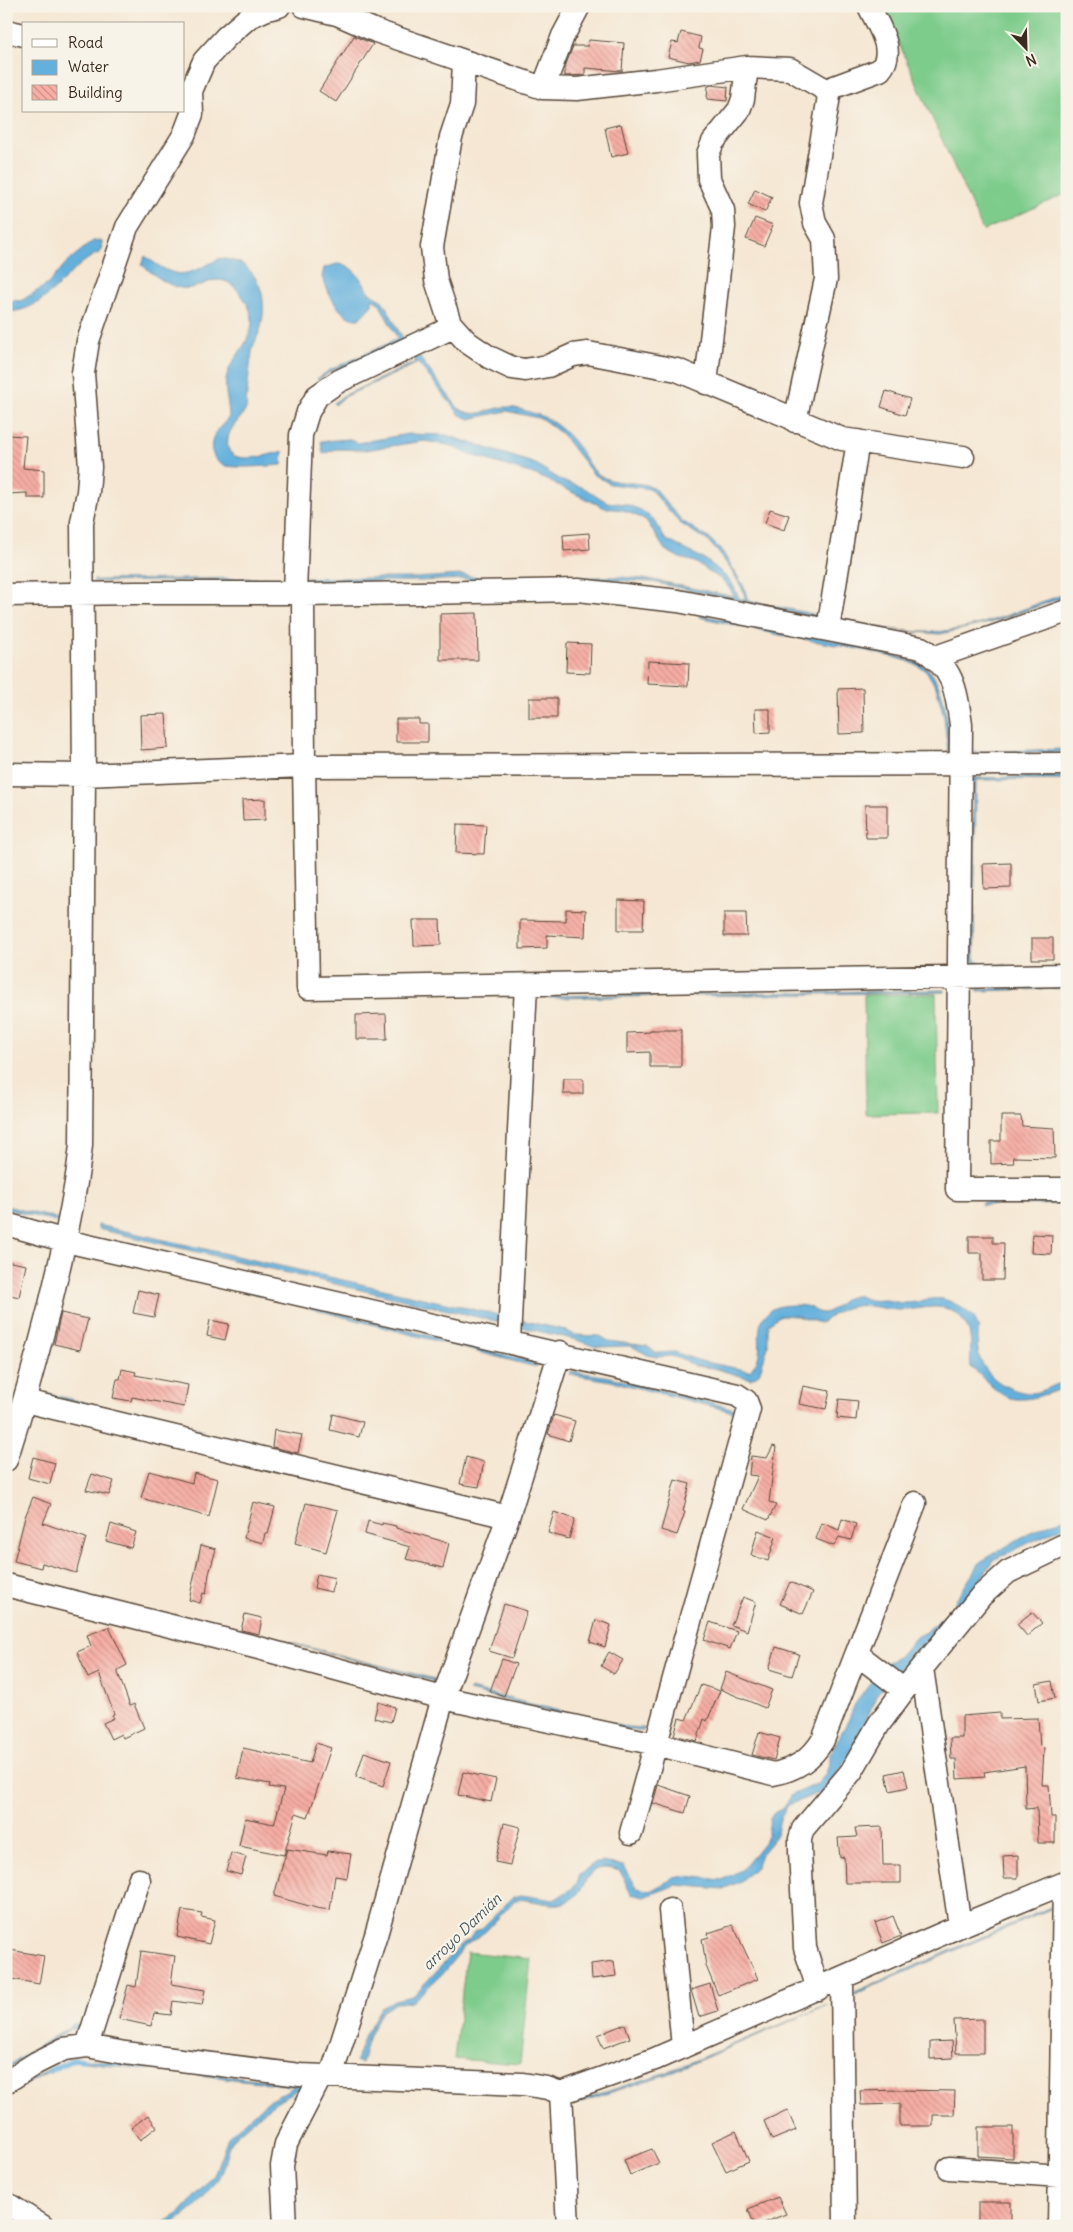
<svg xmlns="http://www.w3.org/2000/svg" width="1073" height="2232" viewBox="0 0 1073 2232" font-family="Delius,sans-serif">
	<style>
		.garden { fill: #7ecc8c; stroke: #5c7b55 }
		.water { fill: #64b0dd; stroke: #506d7e }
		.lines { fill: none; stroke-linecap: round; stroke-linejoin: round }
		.stream { stroke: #64b0dd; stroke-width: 5.5 }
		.building { fill: url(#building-back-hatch) }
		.minor-casing { stroke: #574639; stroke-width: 25 }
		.minor { stroke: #fff; stroke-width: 22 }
		.labels { text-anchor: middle; stroke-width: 4.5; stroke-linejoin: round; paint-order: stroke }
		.water-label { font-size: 15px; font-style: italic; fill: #495961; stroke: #f7f3e8 }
	</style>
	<defs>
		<pattern id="building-back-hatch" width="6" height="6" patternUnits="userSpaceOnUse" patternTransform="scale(1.25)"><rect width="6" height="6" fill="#f7aea5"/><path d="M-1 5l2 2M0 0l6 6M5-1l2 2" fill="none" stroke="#c98e86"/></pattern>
	</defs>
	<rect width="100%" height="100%" fill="#f7f3e8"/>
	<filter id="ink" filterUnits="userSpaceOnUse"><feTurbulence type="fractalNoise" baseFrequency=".02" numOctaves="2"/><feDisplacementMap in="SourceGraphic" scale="10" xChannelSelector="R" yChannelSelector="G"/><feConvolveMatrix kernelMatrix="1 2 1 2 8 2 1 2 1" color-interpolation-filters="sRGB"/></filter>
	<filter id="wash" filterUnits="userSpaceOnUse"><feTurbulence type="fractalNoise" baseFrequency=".0096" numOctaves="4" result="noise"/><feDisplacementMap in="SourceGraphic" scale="20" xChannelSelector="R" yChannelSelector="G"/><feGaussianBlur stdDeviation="1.12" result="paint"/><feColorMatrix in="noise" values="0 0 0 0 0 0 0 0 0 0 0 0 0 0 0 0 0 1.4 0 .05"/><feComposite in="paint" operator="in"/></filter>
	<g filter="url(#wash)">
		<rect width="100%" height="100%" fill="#f5e7d3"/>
		<!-- garden -->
		<path class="garden" d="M882,6H1067V193L983,231Z
			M936,994L938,1113L866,1114L864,995Z
			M467,1952L531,1959L520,2064L454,2059Z"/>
		<!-- water -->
		<path class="water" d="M93,241H102L101,252C64,267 51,311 6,312V300L21,301L48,284L68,261Z
			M145,256C180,283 185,275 221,258C229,260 240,261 246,267C264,282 266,306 261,327C259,336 253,343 252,352C250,366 248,380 247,394C246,399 247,405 246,409C241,420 230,426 228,438C222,470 269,455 283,451L282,465C269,466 233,469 223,465C213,462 209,447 213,439C215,430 224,424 229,417C229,404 224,391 226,379C229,359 248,349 252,324C253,315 248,303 242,296C219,263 204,292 181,288C167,286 153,274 142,265Z
			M337,264C356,265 361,281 370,293C374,297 380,297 383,302C393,315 395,330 407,342L330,372L318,380L317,379L330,370L398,339L379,303L372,299V305L359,319C341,321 327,292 322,277L324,268Z
			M417,354L458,408C477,420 486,409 505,407C516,407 529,412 539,415C550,418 569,434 575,443C582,452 588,467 598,474C614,486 635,480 653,487L682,521L710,539L722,551L744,587L748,601L823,616L822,619L653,582L591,579L476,581L463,579L419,581L312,582L305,580V578H415L462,575L483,578L621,577L653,580L735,597L725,582L695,562L680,558L665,550L646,520L623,510L605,508L536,475L468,454L449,445L424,441L365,450L336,449L323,454L321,441L350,439L358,443L408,434L446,435L536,464L562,481L582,487L607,502L625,504L641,510L654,520L665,539L706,560L720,571L732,583L739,598L746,600L742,588L732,571L718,552L708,541L681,524L650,489L610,484L593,474L562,434L542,419L507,411L470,419L460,415L418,363L344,397L335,405L334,403L343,396L416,362L411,356Z
			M286,578L285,580L94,582L93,580Z
			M1067,593V596L993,622L940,634L850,626L840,621C868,625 902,633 931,632C977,631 1024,608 1067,593Z
			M700,615C734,622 914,651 929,670C947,692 948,726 950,753L948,752L944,716L937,689L926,670L908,661L864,650L780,635L699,617Z
			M1067,749V752L973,754V752Z
			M1067,776V779L976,780L974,956C978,968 995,965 1006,965H975L972,959L973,778Z
			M1067,986V988L978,991L977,989Z
			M945,990V992L547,998V996Z
			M982,1202H1067V1204L981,1205Z
			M6,1206L67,1221L66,1224L6,1209Z
			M98,1225L565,1330L575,1335L600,1336L609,1341L647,1346L656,1353L674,1352L700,1361L750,1371C753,1367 757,1362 758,1358C763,1342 753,1326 769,1311C777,1304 799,1304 809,1307C814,1309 817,1313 823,1313C834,1312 841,1299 852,1296C858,1294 864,1299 870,1300C875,1301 881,1300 886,1300C892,1301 898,1303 904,1303C919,1304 934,1294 949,1301C957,1304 973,1314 976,1321C981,1331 976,1341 978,1351C982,1375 1007,1392 1031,1393C1045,1393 1054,1382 1067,1383V1388C1048,1392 1024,1405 1005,1396C993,1390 981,1375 971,1367C969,1353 974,1338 966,1325C949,1298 928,1309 903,1310C886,1311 867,1302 850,1307C838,1309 830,1318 820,1323L797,1316L781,1315L768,1324V1346L759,1374L751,1379L713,1368L694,1366L685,1360L671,1356L656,1357L648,1355L631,1346L596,1347L577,1340L98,1229Z
			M203,1278L537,1363L536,1367L202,1280Z
			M570,1371L610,1377L735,1409L734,1412L611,1381L569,1374Z
			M44,1393L203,1430L202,1432L43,1395Z
			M1067,1518V1525L993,1560L975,1589L950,1618L938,1629L923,1647L913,1653L897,1674L884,1666L903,1653L916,1637L927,1631L948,1613L980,1562L1029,1533L1050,1523Z
			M267,1637L446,1682L445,1684Z
			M875,1677L884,1686L877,1694L859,1738L848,1758L824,1791L788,1805L780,1819L776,1836L761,1854L756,1867L741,1881L723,1889L676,1885L644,1897L631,1894L620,1871C579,1858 593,1891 566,1902C550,1909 531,1897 515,1900L486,1931L465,1946L441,1975L412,2002L396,2003L381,2012L369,2035L361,2063L356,2061L365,2035L380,2009L394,2000L413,1996L463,1943L469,1940L474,1932L481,1929L513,1897L521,1895L554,1900L570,1890L577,1883L580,1874L593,1864L602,1862L624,1866L637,1888L650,1891L674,1878L685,1876L722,1880L743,1869L765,1841L768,1833L770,1819L773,1814L782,1809L792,1795L817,1784L825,1775L830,1763V1754L848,1721L855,1704Z
			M470,1689L625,1727L644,1728V1730H625L469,1691Z
			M1051,1907L1050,1909L855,1994V1992Z
			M828,2005L667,2074L578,2103V2101L667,2072Z
			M74,2024L79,2025L76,2030L71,2028L68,2030L6,2070V2067Z
			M77,2058L299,2084L303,2088C281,2096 264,2110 246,2127C242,2131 235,2135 232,2140C225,2150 226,2166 219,2177C208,2196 181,2226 159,2226L180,2213L214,2175L228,2137L265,2103L295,2086L77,2061Z
			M54,2066V2068L6,2097V2095Z"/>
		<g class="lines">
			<!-- stream -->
			<path class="stream" d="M49,2071L74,2059L84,2060"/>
		</g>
		<g id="blocks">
			<!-- building -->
			<path class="building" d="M681,32L701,37L699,48L703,49L700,60L689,62L668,57L672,42L678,43Z
				M354,36L373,44L336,102L319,91Z
				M589,40L624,43L622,71L585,68V75L565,76V67L573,46H588Z
				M712,85L728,87L727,101L707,99L708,86Z
				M621,124L628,153L611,157L605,128Z
				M755,189L772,197L765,212L748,204Z
				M755,218L773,225L764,246L746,239Z
				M886,391L910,399L905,415L881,407Z
				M6,435L26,436L23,468L44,470V498H27V493L6,494Z
				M770,509L789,515L784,530L765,523Z
				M589,533L590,549L564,551L563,535Z
				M477,613L478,660H440V614Z
				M567,643L591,644L590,673L566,672Z
				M648,661L689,663L688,686L647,684Z
				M863,688L864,733L839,734L838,689Z
				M529,698H557V718H529Z
				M755,709H770V732L756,733Z
				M166,714L168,748L141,750L140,715Z
				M396,719H419V724H428V742H396Z
				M265,799V820L243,821L242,800Z
				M865,805H887V838H866Z
				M457,824L486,825L484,854L456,853Z
				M1011,863V888L984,889L983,864Z
				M618,900L644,901L643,930H618Z
				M566,909L586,910L585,937L547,935V948L520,949V920L566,921Z
				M724,913H746L747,936H724Z
				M413,920H440L441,945L414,946Z
				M1032,938H1053V959H1032Z
				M386,1014L387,1039H356V1015Z
				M650,1030H681V1067H650V1052L627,1053V1033L650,1032Z
				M564,1079H583V1094H563Z
				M1001,1116H1021L1022,1126L1054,1128L1055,1158L1013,1157L1014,1163L991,1164V1141H1001Z
				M1032,1234L1052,1235L1051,1254L1031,1253Z
				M969,1236H993V1243H1004L1003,1280H982V1253H969Z
				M6,1261L26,1265L19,1297L6,1294Z
				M138,1290L159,1295L154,1317L133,1313Z
				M61,1313L88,1319L80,1350L54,1344Z
				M210,1320L229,1324L225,1340L207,1336Z
				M122,1369L136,1372L135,1375L188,1385L184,1407L132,1397L131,1401L113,1398L117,1379H120Z
				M803,1386L830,1391L826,1409L799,1404Z
				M839,1399L858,1401L856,1420L837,1418Z
				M333,1414L363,1422L359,1437L330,1430Z
				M554,1415L575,1421L569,1441L548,1434Z
				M274,1430L302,1435L298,1453L272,1447Z
				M773,1446L776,1447L769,1502L776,1505L768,1520L743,1509L758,1476L749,1475L751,1456L767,1458Z
				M33,1457L55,1463L50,1484L28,1478Z
				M466,1457L484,1462L479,1487L460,1484Z
				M149,1471L192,1483L194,1473L218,1479L209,1517L141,1498Z
				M92,1474L114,1481L109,1495L86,1490Z
				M675,1480L690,1484L683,1511L685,1512L677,1535L661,1530Z
				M33,1497L51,1504L43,1523L86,1538L76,1573L42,1563L41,1568L14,1561L25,1517Z
				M253,1502L275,1507L268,1534L265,1533L263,1543L244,1538Z
				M306,1503L338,1510L326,1552L295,1543Z
				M554,1512L575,1519L569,1539L548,1533Z
				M842,1519L856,1524L851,1540L839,1537L834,1546L816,1539L822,1523L839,1530Z
				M368,1521L382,1525V1523L396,1526V1528L449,1543L443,1568L406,1559L410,1547L365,1534Z
				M111,1524L136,1532L131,1548L106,1541Z
				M758,1530L776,1537L768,1561L751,1555Z
				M201,1545L216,1549L209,1574L206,1594L203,1593L200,1603L189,1600Z
				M317,1574L335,1578L331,1592L314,1588Z
				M790,1582L813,1592L803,1614L780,1604Z
				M743,1597L756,1602L747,1631L731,1625Z
				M504,1604L527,1611L512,1658L489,1651Z
				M1032,1612L1042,1623L1027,1636L1017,1624Z
				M245,1614L262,1618L259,1634L241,1630Z
				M596,1620L611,1625L605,1647L590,1642Z
				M710,1622L737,1631L730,1649L704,1640Z
				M109,1627L127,1665L118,1670V1673L130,1706L134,1704L144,1728L123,1738L121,1734L111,1739L103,1723L114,1718L112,1715L114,1714L99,1673L88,1678L77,1652L91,1646L87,1635Z
				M776,1647L799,1654L792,1676L769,1669Z
				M609,1652L623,1660L614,1674L601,1666Z
				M502,1659L516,1664L504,1696L490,1691Z
				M726,1672L772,1690L765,1708L720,1689Z
				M1052,1681L1055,1698L1039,1701L1036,1684Z
				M701,1685L720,1691L707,1721L704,1719L697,1741L674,1735L679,1718L686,1720Z
				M378,1702L395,1707L391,1722L374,1718Z
				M1000,1713V1719L1038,1718L1040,1747L1044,1748L1042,1785H1049L1051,1817H1055V1843H1038L1037,1808L1026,1809L1025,1766L984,1772L985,1777L957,1779L956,1759H951L950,1738H962V1716Z
				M759,1732L780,1738L774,1760L752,1755Z
				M316,1743L331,1748L308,1817L296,1813L284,1855L239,1846L245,1818L274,1824L284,1789L269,1787L270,1784L237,1778L243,1748L310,1763Z
				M364,1752L391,1761L383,1786L356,1777Z
				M904,1770L908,1787L890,1791L886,1774Z
				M463,1772L496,1779L491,1802L458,1795Z
				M658,1785L690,1796L685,1813L653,1803Z
				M504,1823L520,1827L510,1865L495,1862Z
				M882,1827L883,1865H901V1883H845L844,1857L840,1858L838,1838L857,1837L855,1828Z
				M287,1849L327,1855L328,1851L351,1854L347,1878L335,1876L330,1910L316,1908L274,1896Z
				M231,1853L246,1857L241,1875L226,1871Z
				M1018,1855V1878H1004L1003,1856Z
				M182,1910L202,1913L201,1917L215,1920L209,1944L177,1937Z
				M893,1916L901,1936L883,1943L875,1923Z
				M733,1925L758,1979L718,1995L706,1966L702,1939L709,1937L708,1933Z
				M10,1950L44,1956L39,1984L6,1978V1963H8Z
				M141,1951L175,1956L171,1984L205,1990L202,2005L173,2001L171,2015L154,2013L151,2026L119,2019L128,1985L136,1987Z
				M614,1961L616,1976L592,1979L591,1964Z
				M710,1984L718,2011L699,2017L691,1990Z
				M983,2019V2053H956L954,2020Z
				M625,2024L630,2038L603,2048L598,2035Z
				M952,2041L953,2058L930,2059V2042Z
				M901,2090L955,2091L954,2115H933V2126H900V2104L861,2105L860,2091Z
				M787,2110L796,2130L772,2140L764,2121Z
				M148,2115L157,2127L140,2140L131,2128Z
				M978,2127H1013V2158L978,2156Z
				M736,2131L749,2161L726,2171L712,2142Z
				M652,2149L659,2163L630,2175L624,2160Z
				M778,2197L786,2214L755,2226L748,2209Z
				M978,2202H1011V2226H978Z"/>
		</g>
	</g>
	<g filter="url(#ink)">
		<use href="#blocks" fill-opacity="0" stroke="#574639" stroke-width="1"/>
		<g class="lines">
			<!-- minor casing -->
			<g class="minor-casing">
				<path id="minor" d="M304,6L337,14L376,31L543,88L577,89L656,80L747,67L790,69L826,90L880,70C897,51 878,26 869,6
					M6,31L24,35
					M464,61L462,104L451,137L432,247L436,280L450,323L467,342L489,357L512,368L525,370L548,366L573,355L588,353L677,370L842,439L963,457
					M543,88L563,36L579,6
					M706,383L724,227L723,210L709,179L708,154L713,142L739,110L743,99L747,67
					M795,421L826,279L824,239L815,223L811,203L830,90
					M295,593L301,435L308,412L317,396L339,381L453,327
					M6,595L136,593H295L303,595L578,590L678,601L921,648C954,668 956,689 961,725L957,1189H1067
					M303,595L304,766L308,988L1067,975
					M828,629L858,441
					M936,657L1067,611
					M6,774L84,775L304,766L1067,764
					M6,1224L66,1241L737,1395L746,1401L749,1409L631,1833
					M509,1341L526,985
					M25,1401L508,1517
					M6,1460C22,1410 36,1360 49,1309C62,1255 75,1201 81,1145L84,775L82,522L88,492L90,467L83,373L88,341L127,227L184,135L192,114L191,91L204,61L226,37L249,17L267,9L279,6
					M6,1585L255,1647L443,1698L656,1744L773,1774C795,1770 811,1760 823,1740L915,1503
					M857,1654L904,1690
					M922,1668L960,1926
					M670,1910L683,2047
					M842,1978L845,2226
					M818,1989L805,1948L800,1851V1839L803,1829L851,1772L879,1724L904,1690L981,1596L1008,1572L1062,1546H1067
					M87,2046L139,1880
					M331,2076L376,1935L443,1698L508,1517L560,1352
					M6,2082L36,2063L64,2049L87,2046L125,2053L300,2075L523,2084L547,2088L561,2093L655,2059L960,1926L1067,1882
					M561,2093L568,2226
					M949,2168L1060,2176
					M6,2203L42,2226
					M285,2226L282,2166L286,2144L321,2076
					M1059,2226L1064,1884"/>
			</g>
			<!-- minor -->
			<use href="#minor" class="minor"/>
		</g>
	</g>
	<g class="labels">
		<!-- water labels -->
		<g class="water-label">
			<text transform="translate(462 1932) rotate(-44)" y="5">arroyo Damián</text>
		</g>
	</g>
	<!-- margin -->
	<rect width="1073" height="2232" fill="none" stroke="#f7f3e8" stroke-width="25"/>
	<!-- legend -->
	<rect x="22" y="22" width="162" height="90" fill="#f7f3e8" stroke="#aca397"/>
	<rect x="32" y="39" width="25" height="8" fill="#ffffff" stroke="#aca397"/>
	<text x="68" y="48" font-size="15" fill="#3b2a1e">Road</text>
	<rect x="32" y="60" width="25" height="15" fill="#64b0dd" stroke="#aca397"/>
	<text x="68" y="72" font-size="15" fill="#3b2a1e">Water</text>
	<rect x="32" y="85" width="25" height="15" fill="url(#building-back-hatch)" stroke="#aca397"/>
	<text x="68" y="98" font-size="15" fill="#3b2a1e">Building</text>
	<!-- north arrow -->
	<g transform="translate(1026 48) rotate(157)" stroke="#f7f3e8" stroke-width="4" paint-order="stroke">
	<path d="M0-4L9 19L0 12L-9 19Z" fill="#3b2a1e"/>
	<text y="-8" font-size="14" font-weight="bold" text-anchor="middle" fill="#3b2a1e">N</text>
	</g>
</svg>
